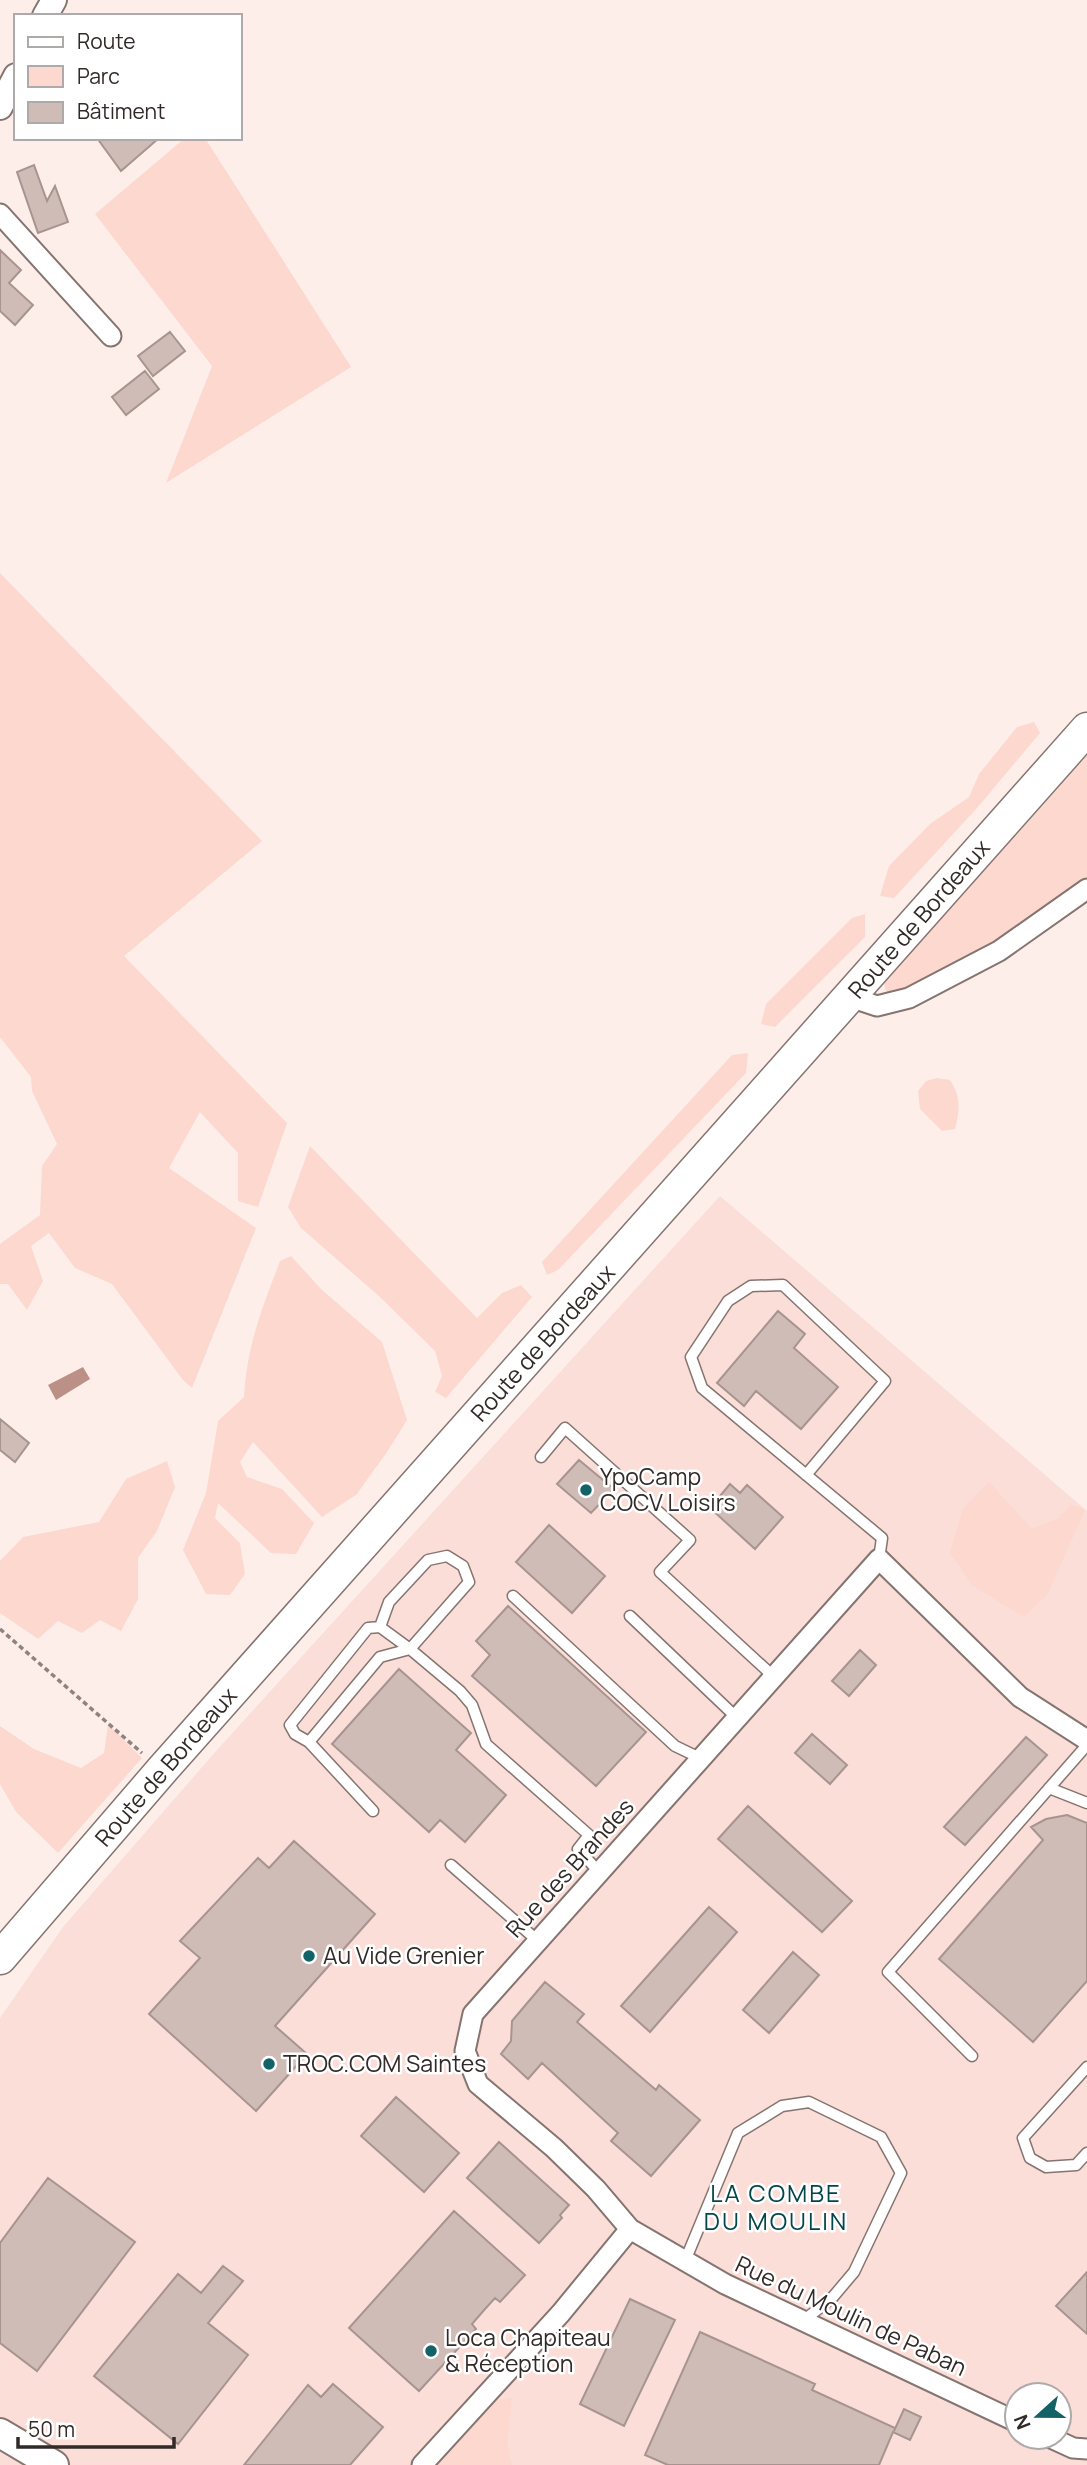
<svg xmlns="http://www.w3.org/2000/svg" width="1087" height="2465" viewBox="0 0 1087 2465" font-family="Manrope,sans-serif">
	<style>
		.built { fill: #faded7; fill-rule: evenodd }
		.green { fill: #fcd8cf }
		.water { fill: #bb9187 }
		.building { fill: #cfbcb7; stroke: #a79490; stroke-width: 2 }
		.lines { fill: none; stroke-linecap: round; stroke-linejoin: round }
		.service-casing { stroke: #85746f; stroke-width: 13 }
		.minor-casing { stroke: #85746f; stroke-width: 23 }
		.tertiary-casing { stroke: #85746f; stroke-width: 28 }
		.secondary-casing { stroke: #85746f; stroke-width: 32 }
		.primary-casing { stroke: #85746f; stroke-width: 35 }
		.path { stroke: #8e8380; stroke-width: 3.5; stroke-dasharray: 5 3.5; stroke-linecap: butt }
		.service { stroke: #fff; stroke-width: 10 }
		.minor { stroke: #fff; stroke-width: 19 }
		.tertiary { stroke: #fff; stroke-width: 24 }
		.secondary { stroke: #fff; stroke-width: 28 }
		.primary { stroke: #fff; stroke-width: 32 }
		.poi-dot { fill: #126268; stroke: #fff; stroke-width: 2.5 }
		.labels { text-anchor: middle; stroke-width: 5; stroke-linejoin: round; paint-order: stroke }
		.street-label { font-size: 23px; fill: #312a28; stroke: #fff }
		.poi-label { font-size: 23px; fill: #312a28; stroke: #fff; text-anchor: start }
		.neighbourhood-label { font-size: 24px; letter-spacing: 2px; fill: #02464a; stroke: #fff }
	</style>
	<rect width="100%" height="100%" fill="#feeeea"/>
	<!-- built -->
	<path class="built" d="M720,1196L1087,1511V2465H0V2018L63,1927L217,1750ZM1017,2395H1059V2437H1017Z"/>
	<!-- green -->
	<path class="green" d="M185,138H205L351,367L166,483L212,366L95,214Z
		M0,573L262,841L124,956L287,1123L258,1207L238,1201V1153L200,1112L169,1168L256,1228L192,1388L183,1380L112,1284L75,1268L49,1233L31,1246L43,1281L27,1310L8,1284H0V1244L40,1215L42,1166L57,1144L32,1091L31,1077L0,1037Z
		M1034,722L1040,733L977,808L894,898L880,896L889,866L930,824L969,797L979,774L1017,727Z
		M1087,756V882L998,948L893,994L886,991L884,983Z
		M865,914V937L775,1027L761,1024L766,1004L852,918Z
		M748,1053L746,1073L558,1270L547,1275L542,1262L732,1055Z
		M937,1078L950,1080C961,1097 960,1110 955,1129L942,1131L920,1109L918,1091L926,1081Z
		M310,1146L477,1318L502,1293L521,1285L532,1297L446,1398L435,1392L442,1376L435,1351L380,1297L301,1228L288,1207Z
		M291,1256L321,1289L382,1342L407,1420L387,1452L356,1495L322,1517L253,1442L240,1462L247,1477L282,1489L314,1523L296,1554L271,1553L218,1503L215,1518L240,1543L245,1574L230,1595L206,1594L183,1550L206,1493L218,1421L244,1397C247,1344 262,1309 280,1261Z
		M167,1461L175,1487L157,1531L138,1558V1599L121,1631L100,1620L82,1633L58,1621L38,1639L0,1613V1561L23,1537L99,1522L126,1479Z
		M989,1482L1032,1529L1059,1518L1071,1504L1085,1510L1047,1595L1024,1617L973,1586L950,1553L963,1509Z
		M108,1724L142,1758L58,1853L16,1812L0,1784V1726L34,1749L81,1768L104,1753Z
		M512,2398L507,2444L512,2465H437L484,2402Z"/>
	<!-- water -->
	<path class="water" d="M83,1367L90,1379L56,1400L48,1385Z"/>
	<!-- building -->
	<path class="building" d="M97,138H159L121,171Z
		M34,165L47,201L55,186L68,222L38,233L17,172Z
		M0,250L21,270L9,283L33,305L15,325L0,311Z
		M170,332L185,351L153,376L138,356Z
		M145,371L159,389L126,415L112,397Z
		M778,1311L805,1334L794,1348L838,1387L801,1429L756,1391L744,1406L717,1383Z
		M0,1419L29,1443L15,1462L0,1450Z
		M579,1460L614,1489L591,1513L557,1484Z
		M730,1484L740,1493L747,1485L783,1517L755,1549L710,1508Z
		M549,1525L605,1576L572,1613L516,1562Z
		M508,1606L646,1732L596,1786L472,1676L490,1655L476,1641Z
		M860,1650L876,1665L849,1696L832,1681Z
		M399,1669L471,1733L456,1750L506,1795L465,1842L440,1820L429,1832L332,1744Z
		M812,1734L847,1765L830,1784L795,1753Z
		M1026,1737L1047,1755L965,1845L944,1827Z
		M748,1806L852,1901L822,1932L718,1839Z
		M1067,1815L1087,1823V1981L1033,2042L939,1959L1043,1840L1031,1827L1046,1819Z
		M294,1841L375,1914L275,2026L307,2054L256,2111L149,2014L200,1958L180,1941L258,1858L269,1868Z
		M709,1907L737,1932L650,2032L621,2006Z
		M793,1952L819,1975L769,2033L743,2010Z
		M545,1982L584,2014L577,2022L656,2090L659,2085L700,2120L651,2176L611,2141L618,2133L542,2063L528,2079L501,2054L511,2041L512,2021Z
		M396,2097L459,2153L424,2192L361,2136Z
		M499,2142L569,2205L560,2215L562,2218L539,2243L467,2178Z
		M48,2178L135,2242L37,2371L0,2343V2243Z
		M454,2211L525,2275L500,2302L495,2298L485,2309L472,2324L476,2329L419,2391L349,2328Z
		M223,2266L243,2281L208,2323L248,2355L178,2444L94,2376L178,2274L201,2293Z
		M1087,2272V2334L1056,2306Z
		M630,2299L675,2320L624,2426L580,2404Z
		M700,2332L815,2384L812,2390L895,2428L894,2431L904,2409L921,2417L910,2440L893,2432L879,2465H668L645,2455Z
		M333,2384L383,2427L350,2465H244L308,2385L321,2397Z"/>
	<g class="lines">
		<!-- service casing -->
		<g class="service-casing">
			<path id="service" d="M541,1457L565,1428L690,1540L660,1572L773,1676
				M806,1475L885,1381L783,1285L751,1286L728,1301L691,1357L702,1388L882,1538L879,1559
				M513,1596L675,1746L700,1758
				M630,1616L736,1717
				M309,1742L295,1734L290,1725L368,1628L380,1627L410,1649L469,1582L463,1566L447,1556L428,1560L389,1602L380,1627
				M1049,1788L1087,1803
				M373,1811L309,1742L380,1657L410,1649L460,1691L472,1705L486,1744L589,1835L578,1849L599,1872
				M451,1865L538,1941
				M972,2056L888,1972L1087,1745
				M1087,2067L1023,2138L1030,2158L1046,2167L1076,2165L1087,2153
				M685,2261L738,2133L782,2106L809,2102L881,2137L901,2173L854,2272L832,2298L803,2321"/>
		</g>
		<!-- minor casing -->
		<g class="minor-casing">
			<path id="minor" d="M0,214L111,336
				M850,997L877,1006L909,998L999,951L1087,889
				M1017,2422L725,2284L630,2229L596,2189L554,2148L478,2084L465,2051L473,2014L879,1559L1020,1697L1087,1740
				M1049,2437L1073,2448L1087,2449
				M422,2465L561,2313L630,2229"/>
		</g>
		<!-- tertiary casing -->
		<g class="tertiary-casing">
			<path id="tertiary" d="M45,16L54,0
				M0,107L16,76"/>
		</g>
		<!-- secondary casing -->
		<g class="secondary-casing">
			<path id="secondary" d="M0,2433L54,2465"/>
		</g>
		<!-- primary casing -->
		<g class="primary-casing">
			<path id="primary" d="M0,1958L162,1770L1087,729"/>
		</g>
		<!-- path -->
		<path class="path" d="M0,1629L142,1753"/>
		<!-- service -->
		<use href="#service" class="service"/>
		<!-- minor -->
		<use href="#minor" class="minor"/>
		<!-- tertiary -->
		<use href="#tertiary" class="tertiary"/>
		<!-- secondary -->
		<use href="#secondary" class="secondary"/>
		<!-- primary -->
		<use href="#primary" class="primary"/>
	</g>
	<!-- markers -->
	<g class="poi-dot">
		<circle cx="586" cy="1490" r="7"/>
		<circle cx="309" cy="1956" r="7"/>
		<circle cx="269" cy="2064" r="7"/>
		<circle cx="431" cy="2351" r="7"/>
	</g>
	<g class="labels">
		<!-- street labels -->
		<g class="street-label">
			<text transform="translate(919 919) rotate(-49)" y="8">Route de Bordeaux</text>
			<text transform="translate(543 1343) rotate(-48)" y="8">Route de Bordeaux</text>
			<text transform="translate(166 1767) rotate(-49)" y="8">Route de Bordeaux</text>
			<text transform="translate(570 1868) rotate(-48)" y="8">Rue des Brandes</text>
			<text transform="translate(851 2316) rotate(25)" y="8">Rue du Moulin de Paban</text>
		</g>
		<!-- poi labels -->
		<g class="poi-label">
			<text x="600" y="1485">YpoCamp<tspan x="600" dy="26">COCV Loisirs</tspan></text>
			<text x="323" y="1964">Au Vide Grenier</text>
			<text x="283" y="2072">TROC.COM Saintes</text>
			<text x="445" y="2346">Loca Chapiteau<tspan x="445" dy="26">&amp; Réception</tspan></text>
		</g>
		<!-- neighbourhood labels -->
		<g class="neighbourhood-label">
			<text x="776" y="2202">LA COMBE<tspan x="776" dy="28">DU MOULIN</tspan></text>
		</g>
	</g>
	<!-- legend -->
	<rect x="14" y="14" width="228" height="126" fill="#ffffff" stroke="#adaaa9" stroke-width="2"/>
	<rect x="28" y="37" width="35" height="10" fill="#ffffff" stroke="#adaaa9" stroke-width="2"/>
	<text x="77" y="49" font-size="21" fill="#312a28">Route</text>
	<rect x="28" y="66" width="35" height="21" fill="#fcd8cf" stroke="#adaaa9" stroke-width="2"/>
	<text x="77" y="84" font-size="21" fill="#312a28">Parc</text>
	<rect x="28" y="102" width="35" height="21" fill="#cfbcb7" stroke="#adaaa9" stroke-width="2"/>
	<text x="77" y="119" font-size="21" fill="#312a28">Bâtiment</text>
	<!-- north arrow -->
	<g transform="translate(1038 2416) rotate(249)"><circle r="33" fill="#ffffff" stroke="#adaaa9" stroke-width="2"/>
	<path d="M0-5L12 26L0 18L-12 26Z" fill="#126268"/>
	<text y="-10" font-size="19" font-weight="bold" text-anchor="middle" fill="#312a28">N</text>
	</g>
	<!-- scale -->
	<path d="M18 2437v10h156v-10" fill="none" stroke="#312a28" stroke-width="3.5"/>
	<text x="28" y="2437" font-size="21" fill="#312a28" stroke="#ffffff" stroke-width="5" paint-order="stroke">50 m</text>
</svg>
